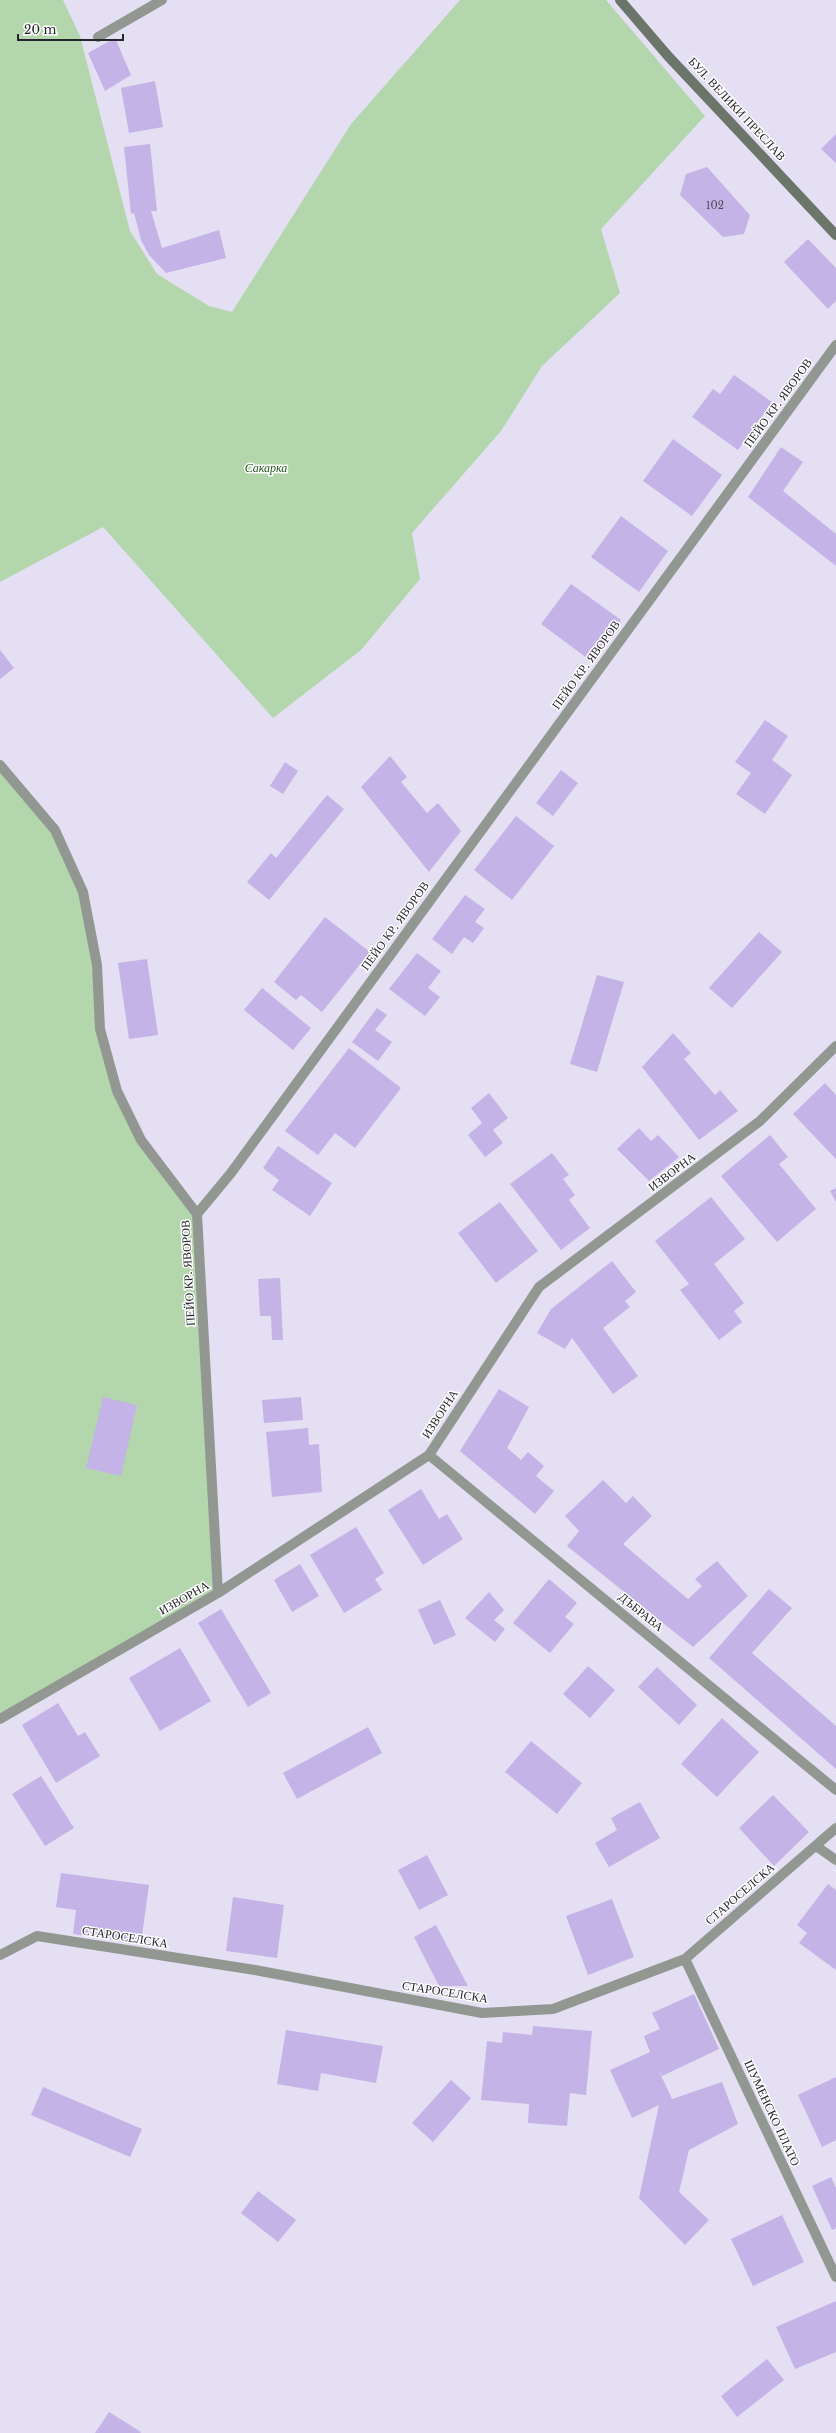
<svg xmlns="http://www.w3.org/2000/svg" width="836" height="2433" viewBox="0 0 836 2433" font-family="'Libre Baskerville',serif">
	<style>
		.green { fill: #b3d6ad }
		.building { fill: #c4b3e6 }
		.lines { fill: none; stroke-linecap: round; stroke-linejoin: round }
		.minor { stroke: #929891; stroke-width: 10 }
		.secondary { stroke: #6b756a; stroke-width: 10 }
		.labels { text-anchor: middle; stroke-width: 3; stroke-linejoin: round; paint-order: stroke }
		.number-label { font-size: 10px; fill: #4e485a }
		.street-label { font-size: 12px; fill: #26242c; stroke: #fff }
		.park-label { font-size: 12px; font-style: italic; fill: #25571e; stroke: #fff }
	</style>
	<rect width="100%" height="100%" fill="#e5dff4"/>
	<!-- green -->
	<path class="green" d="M0,0H63L80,36L130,231L157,274L209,306L232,312L351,124L460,0H606L705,116L601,229L620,293L542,366L501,431L412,533L420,579L361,650L273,718L103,527L0,582Z
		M0,765L55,830L83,892L100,1029L117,1091L141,1140L197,1214L218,1593L0,1719Z"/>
	<!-- building -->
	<path class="building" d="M115,38L131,75L105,91L88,53Z
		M155,81L163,127L129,133L121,88Z
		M836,134V163L821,149Z
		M150,144L157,211H151L162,248L219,230L226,258L166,273L149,255L141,240L134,213L131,214L124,147Z
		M707,167L750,215L744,234L723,237L680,195L686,174Z
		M808,239L836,268V301L828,309L784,262Z
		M734,375L772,402L738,450L692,417L713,389L720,394Z
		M673,439L722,475L692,516L643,481Z
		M781,447L803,462L783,491L836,534V566L748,497Z
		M621,516L668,551L639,592L591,557Z
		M571,584L621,620L591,661L541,624Z
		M0,650L14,668L0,679Z
		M765,720L788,736L772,760L792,775L765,814L736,794L751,773L735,762Z
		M390,756L407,777L401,782L427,813L438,803L461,831L429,872L361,787Z
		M285,762L298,771L283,794L270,786Z
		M561,770L578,783L553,816L536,803Z
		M327,795L344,809L269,900L247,882L271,853L276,858Z
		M516,816L554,846L512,900L474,870Z
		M465,895L485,909L475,922L484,928L473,943L464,937L452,954L432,939Z
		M325,917L370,952L322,1012L301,995L296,1000L274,982Z
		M759,932L782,952L732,1008L709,988Z
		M417,953L441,971L428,988L440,997L425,1016L389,989Z
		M147,959L158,1035L129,1039L118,963Z
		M597,975L624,982L597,1072L570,1064Z
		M262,988L311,1028L293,1050L244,1010Z
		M377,1008L387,1015L375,1030L392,1042L378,1061L352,1042Z
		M673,1033L691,1053L684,1059L715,1095L720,1090L738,1111L699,1140L642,1067Z
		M349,1048L401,1088L355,1148L335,1133L318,1155L285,1131Z
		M825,1083L836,1095V1159L793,1114Z
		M489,1093L508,1118L493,1130L503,1143L485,1157L468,1135L482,1123L471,1108Z
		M639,1128L651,1141L658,1135L679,1157L649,1181L617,1149Z
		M770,1135L788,1157L779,1164L816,1209L777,1242L721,1176Z
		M278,1146L332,1183L310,1216L272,1190L279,1180L263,1168Z
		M552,1153L569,1175L563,1179L575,1195L569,1200L590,1228L561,1250L510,1184Z
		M836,1188V1202L830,1191Z
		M711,1197L745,1239L714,1264L744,1303L734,1311L742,1322L719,1340L680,1290L689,1284L655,1241Z
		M500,1202L538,1251L496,1283L458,1233Z
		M612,1261L636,1292L625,1301L630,1307L603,1328L638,1376L613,1394L572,1338L565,1349L537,1333L551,1309Z
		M280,1278L283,1340H272L271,1316H260L258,1279Z
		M499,1389L529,1407L507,1448L521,1460L528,1452L544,1466L536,1476L554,1491L535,1514L460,1451Z
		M103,1397L137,1405L121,1476L86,1468Z
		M301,1397L303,1420L264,1423L262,1400Z
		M308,1428L309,1445L319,1444L322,1492L272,1497L266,1432Z
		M603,1480L626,1503L633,1496L652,1516L623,1544L688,1599L702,1586L695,1579L717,1561L748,1596L693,1647L567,1546L579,1531L565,1516Z
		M421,1489L439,1519L447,1514L463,1539L423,1565L388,1510Z
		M356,1527L384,1573L375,1579L382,1590L344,1613L310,1555Z
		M300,1564L319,1596L292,1612L274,1580Z
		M549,1579L577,1603L565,1617L574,1624L550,1653L513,1623Z
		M769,1589L792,1608L752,1653L836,1726V1769L709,1658Z
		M489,1592L504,1610L494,1620L505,1629L495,1642L465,1618Z
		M440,1600L456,1635L434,1645L418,1610Z
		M221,1609L271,1693L248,1707L198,1623Z
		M180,1648L211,1701L160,1731L129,1678Z
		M588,1666L615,1690L590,1718L563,1694Z
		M657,1667L697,1705L679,1725L638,1687Z
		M58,1703L78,1736L85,1732L100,1756L56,1783L22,1725Z
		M722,1718L759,1752L717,1797L681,1764Z
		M368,1727L382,1753L297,1799L283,1773Z
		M531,1741L582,1783L557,1814L505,1772Z
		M41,1776L74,1828L45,1846L12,1794Z
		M773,1795L809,1832L774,1866L739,1828Z
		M640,1802L660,1838L609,1867L595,1843L617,1830L611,1818Z
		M427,1855L448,1895L419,1910L398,1870Z
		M61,1873L149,1885L141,1943L73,1934L76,1910L56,1907Z
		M828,1884L836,1890V1970L799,1943L807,1933L797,1925Z
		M233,1897L284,1905L277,1958L226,1951Z
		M612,1899L634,1957L588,1975L566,1916Z
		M436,1925L468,1986H439L414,1937Z
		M694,1994L719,2049L662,2076L658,2069L672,2099L722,2082L738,2124L689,2150L679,2192L709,2220L685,2245L639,2198L659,2105L632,2118L610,2070L650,2052L644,2036L660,2029L652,2013Z
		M533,2026L592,2031L586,2095L570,2093L567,2126L528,2123L529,2104L481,2100L487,2041L502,2043L503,2032L532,2035Z
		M286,2030L383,2046L376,2083L321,2073L318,2091L277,2084Z
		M836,2077V2140L822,2147L798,2095Z
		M451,2080L471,2098L433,2142L412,2123Z
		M43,2087L142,2129L130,2157L31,2115Z
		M831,2177L836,2188V2228L832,2230L812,2186Z
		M258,2191L296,2220L278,2242L241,2213Z
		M782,2215L804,2262L753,2286L731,2239Z
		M836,2301V2352L795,2369L776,2327Z
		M767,2359L784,2380L737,2417L721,2396Z
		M109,2412L141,2432L140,2433H95Z"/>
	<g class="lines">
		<!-- minor -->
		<path class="minor" d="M98,37L162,0
			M0,765L55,830L83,892L97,965L100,1029L117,1091L141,1140L197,1214
			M429,1455L836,1790
			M218,1593L197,1214L231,1173L836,345
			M0,1719L218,1593L429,1455L539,1287L760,1121L836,1046
			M816,1846L836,1860
			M0,1955L37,1936L255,1970L482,2013L553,2009L685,1959L836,1828
			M685,1959L836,2277"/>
		<!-- secondary -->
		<path class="secondary" d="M620,0L668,56L836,235"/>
	</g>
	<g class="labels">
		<!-- number labels -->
		<g class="number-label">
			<text x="715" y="209">102</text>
		</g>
		<!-- street labels -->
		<g class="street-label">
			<text transform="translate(737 109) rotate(47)" y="4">БУЛ. ВЕЛИКИ ПРЕСЛАВ</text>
			<text transform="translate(778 403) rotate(-54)" y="4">ПЕЙО КР. ЯВОРОВ</text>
			<text transform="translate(586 665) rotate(-54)" y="4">ПЕЙО КР. ЯВОРОВ</text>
			<text transform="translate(395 926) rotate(-54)" y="4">ПЕЙО КР. ЯВОРОВ</text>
			<text transform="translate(672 1172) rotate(-37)" y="4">ИЗВОРНА</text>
			<text transform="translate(188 1273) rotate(-93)" y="4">ПЕЙО КР. ЯВОРОВ</text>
			<text transform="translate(440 1414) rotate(-57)" y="4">ИЗВОРНА</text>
			<text transform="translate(184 1598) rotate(-30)" y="4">ИЗВОРНА</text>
			<text transform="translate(641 1612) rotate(39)" y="4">ДЪБРАВА</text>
			<text transform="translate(740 1894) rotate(-41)" y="4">СТАРОСЕЛСКА</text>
			<text transform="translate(125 1937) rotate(9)" y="4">СТАРОСЕЛСКА</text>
			<text transform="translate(445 1992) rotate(9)" y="4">СТАРОСЕЛСКА</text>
			<text transform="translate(772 2113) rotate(65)" y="4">ШУМЕНСКО ПЛАТО</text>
		</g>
		<!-- park labels -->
		<g class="park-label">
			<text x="266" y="472">Сакарка</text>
		</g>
	</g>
	<!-- scale -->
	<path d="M18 34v6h105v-6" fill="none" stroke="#26242c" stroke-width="2"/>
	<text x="24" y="34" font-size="12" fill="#26242c" stroke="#ffffff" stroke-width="3" paint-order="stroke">20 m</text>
</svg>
